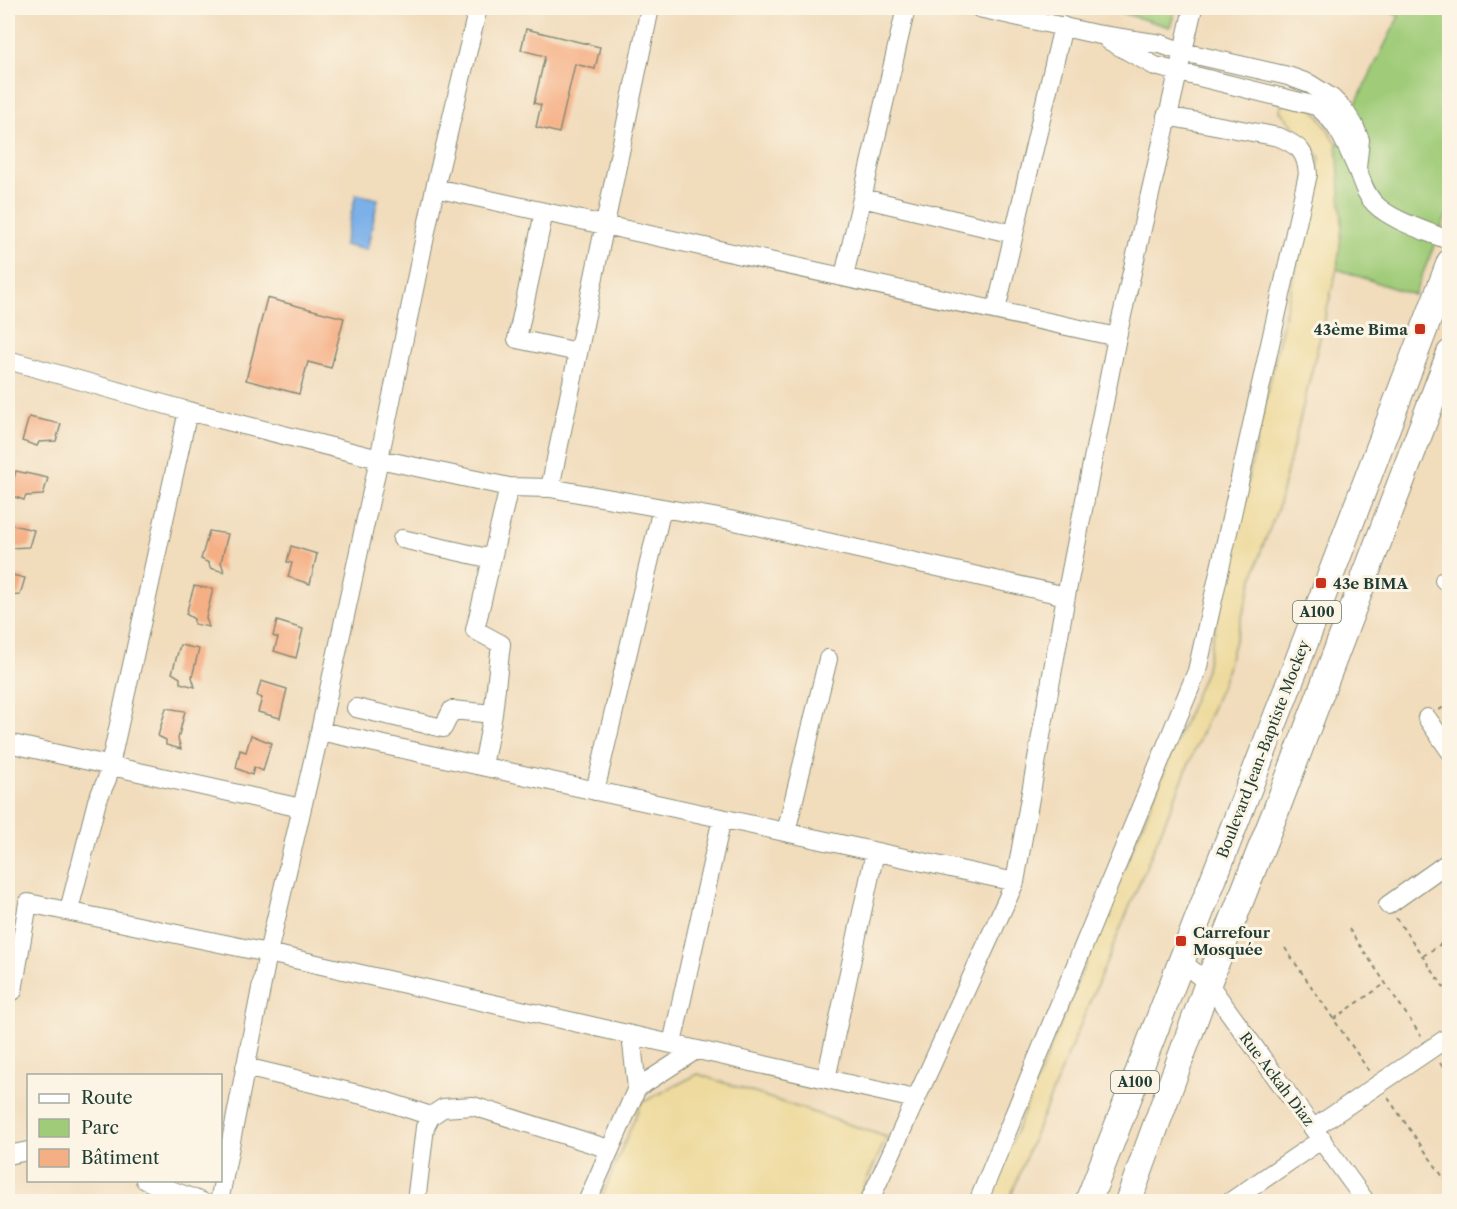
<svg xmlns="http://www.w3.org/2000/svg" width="1457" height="1209" font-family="'Libre Caslon Text',serif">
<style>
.green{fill:#a0cc79;stroke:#608456;stroke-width:1.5}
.sand{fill:#eeda9e;stroke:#868c69;stroke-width:1.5}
.water{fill:#7cb0e9;stroke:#4e768e;stroke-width:1.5}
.building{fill:#f5af84}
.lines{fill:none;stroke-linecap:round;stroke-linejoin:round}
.minor-casing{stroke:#888c78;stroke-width:20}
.highway-casing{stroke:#888c78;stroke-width:28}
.path{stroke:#888c78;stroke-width:2;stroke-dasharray:4.5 4.5;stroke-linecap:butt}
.minor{stroke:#fff;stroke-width:18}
.highway{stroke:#fff;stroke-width:26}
.poi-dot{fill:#c8321e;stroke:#fcf5e5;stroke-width:2}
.labels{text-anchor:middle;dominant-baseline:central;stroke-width:6;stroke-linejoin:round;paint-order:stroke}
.shield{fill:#fcf5e5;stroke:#617469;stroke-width:1.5}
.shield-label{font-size:14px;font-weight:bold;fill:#1f3d34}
.poi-label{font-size:15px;font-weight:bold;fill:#1f3d34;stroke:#fcf5e5;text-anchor:start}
.street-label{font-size:15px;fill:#1f3d34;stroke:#fcf5e5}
</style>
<rect width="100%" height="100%" fill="#fcf5e5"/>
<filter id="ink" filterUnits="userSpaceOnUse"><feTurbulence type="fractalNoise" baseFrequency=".0167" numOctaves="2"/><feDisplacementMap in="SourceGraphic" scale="12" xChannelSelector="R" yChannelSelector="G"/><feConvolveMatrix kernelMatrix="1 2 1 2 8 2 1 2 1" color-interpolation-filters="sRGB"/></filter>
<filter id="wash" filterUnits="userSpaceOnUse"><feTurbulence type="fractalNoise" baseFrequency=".008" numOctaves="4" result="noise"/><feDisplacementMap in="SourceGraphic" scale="24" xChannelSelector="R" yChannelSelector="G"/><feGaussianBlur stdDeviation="1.35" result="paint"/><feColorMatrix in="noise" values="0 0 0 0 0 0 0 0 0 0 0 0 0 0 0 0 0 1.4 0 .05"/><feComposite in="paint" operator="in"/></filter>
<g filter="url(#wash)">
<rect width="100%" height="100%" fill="#f1dcbc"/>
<path class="green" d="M1105,8H1176L1170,27Z
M1382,8H1449V209L1414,295L1337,269L1342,226L1337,143L1367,136L1354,107L1399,16Z"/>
<path class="sand" d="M1282,100L1314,109L1337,143L1342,226L1337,269L1278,508L1261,551L1223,682L1033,1139L1009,1201L987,1202L1205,672L1320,157L1280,111Z
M698,1074L887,1137L857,1201H600L641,1103Z"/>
<path class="water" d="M356,194L378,199L367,250L344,245Z"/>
<g id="blocks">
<path class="building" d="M526,29L600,47L595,69L575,64L559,133L536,127L541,105L534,103L545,56L521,50Z
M267,298L344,318L331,368L308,362L299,394L246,380Z
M29,417L61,424L56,441L39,442L37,446L22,441Z
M16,471L48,478L43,495L26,496L24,500L9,495Z
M8,524L34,530L29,547L8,548Z
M209,531L228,534L221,562L224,572L210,568L209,563L201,559Z
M291,546L317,554L310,584L288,577L292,563L287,562Z
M8,574L25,578L20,595L8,596Z
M194,586L213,589L206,618L209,627L194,624V619L186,614Z
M277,621L303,629L296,658L274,651L278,638L273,636Z
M180,645L199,649L192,677L195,687L180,683V678L172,673Z
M261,681L287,689L280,718L258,712L262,698L257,696Z
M166,708L185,711L178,739L181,749L166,745V740L158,736Z
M251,735L271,743L263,771L254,767L252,775L236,768L240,750L246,752Z"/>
</g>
</g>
<g filter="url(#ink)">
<use href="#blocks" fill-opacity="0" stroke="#888c78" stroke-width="1.5"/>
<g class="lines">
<g class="minor-casing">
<path id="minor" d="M979,8L1095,34L1161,44L1183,52L1288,76L1310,84L1332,98L1344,110L1354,125L1360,140L1357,168
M1108,40L1155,66L1316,106C1337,121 1346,144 1356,167C1362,180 1364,193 1375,204C1392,221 1427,231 1450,241
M435,188L1117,337
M862,198L1014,234
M544,212L517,339L578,352
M844,276L906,8
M996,310L1063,26
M8,360L188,411L379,459L509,487L550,488L730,520L1066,596
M550,488L650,8
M402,539L492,559
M1444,580L1450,576
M356,708L443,728L452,710L493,714
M1427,718L1450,751
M320,731L1015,882
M8,743L301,808
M483,766L493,714L501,644L475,630L509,487
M595,791L662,508
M786,832L828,659
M1388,905L1450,861
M69,910L97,801L107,779L188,411
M1182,962L1208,983L1366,1202
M13,991L28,903L268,953L915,1099
M672,1044L722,818
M245,1067L379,1099L431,1116
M826,1079L875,852
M637,1088L696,1050
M1314,1128L1450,1036
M8,1155L28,1151
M145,1180L202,1202
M219,1202L268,953L320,731L379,459L435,188L478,8
M416,1202L425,1127L431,1116L443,1108L473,1106L609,1149
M587,1202L637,1088L631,1035
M869,1202L1015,882L1066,596L1117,337L1193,8
M978,1202L1197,671L1308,174C1306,151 1299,146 1279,137L1166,116
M1230,1202L1322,1139"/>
</g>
<g class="highway-casing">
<path id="highway" d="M1088,1202L1288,687L1450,262
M1128,1202L1208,983L1277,808L1450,353"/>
</g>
<path class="path" d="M1439,710L1450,703
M1396,918L1450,996
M1349,929L1421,1036
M1285,948L1369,1071
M1423,956L1450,938
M1334,1019L1386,983
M1440,1063L1450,1077
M1388,1098L1450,1187"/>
<use href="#minor" class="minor"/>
<use href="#highway" class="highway"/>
</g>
</g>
<g class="poi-dot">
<rect x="1414" y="323" width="12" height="12" rx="3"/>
<rect x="1315" y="577" width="12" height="12" rx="3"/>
<rect x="1175" y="935" width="12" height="12" rx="3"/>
</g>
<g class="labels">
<g class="shield">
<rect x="1293" y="601" width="48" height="22" rx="4.5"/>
<rect x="1111" y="1071" width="48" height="22" rx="4.5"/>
</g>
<g class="shield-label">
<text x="1317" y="612">A100</text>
<text x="1135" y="1082">A100</text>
</g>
<g class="poi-label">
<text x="1408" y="329" text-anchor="end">43ème Bima</text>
<text x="1333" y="583">43e BIMA</text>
<text x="1193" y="932">Carrefour<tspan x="1193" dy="17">Mosquée</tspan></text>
</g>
<g class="street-label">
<text transform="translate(1263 749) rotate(-69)">Boulevard Jean-Baptiste Mockey</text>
<text transform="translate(1277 1079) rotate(53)">Rue Ackah Diaz</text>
</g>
</g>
<rect width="1457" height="1209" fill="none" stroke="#fcf5e5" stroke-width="30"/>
<rect x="27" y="1074" width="195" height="108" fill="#fcf5e5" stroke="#a4ab9e" stroke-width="1.5"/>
<rect x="39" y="1094" width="30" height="9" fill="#ffffff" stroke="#a4ab9e" stroke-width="1.5"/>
<text x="81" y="1104" font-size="18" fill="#1f3d34">Route</text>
<rect x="39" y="1119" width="30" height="18" fill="#a0cc79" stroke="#a4ab9e" stroke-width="1.5"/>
<text x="81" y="1134" font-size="18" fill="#1f3d34">Parc</text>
<rect x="39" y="1149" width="30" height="18" fill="#f5af84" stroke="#a4ab9e" stroke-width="1.5"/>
<text x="81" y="1164" font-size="18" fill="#1f3d34">Bâtiment</text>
</svg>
